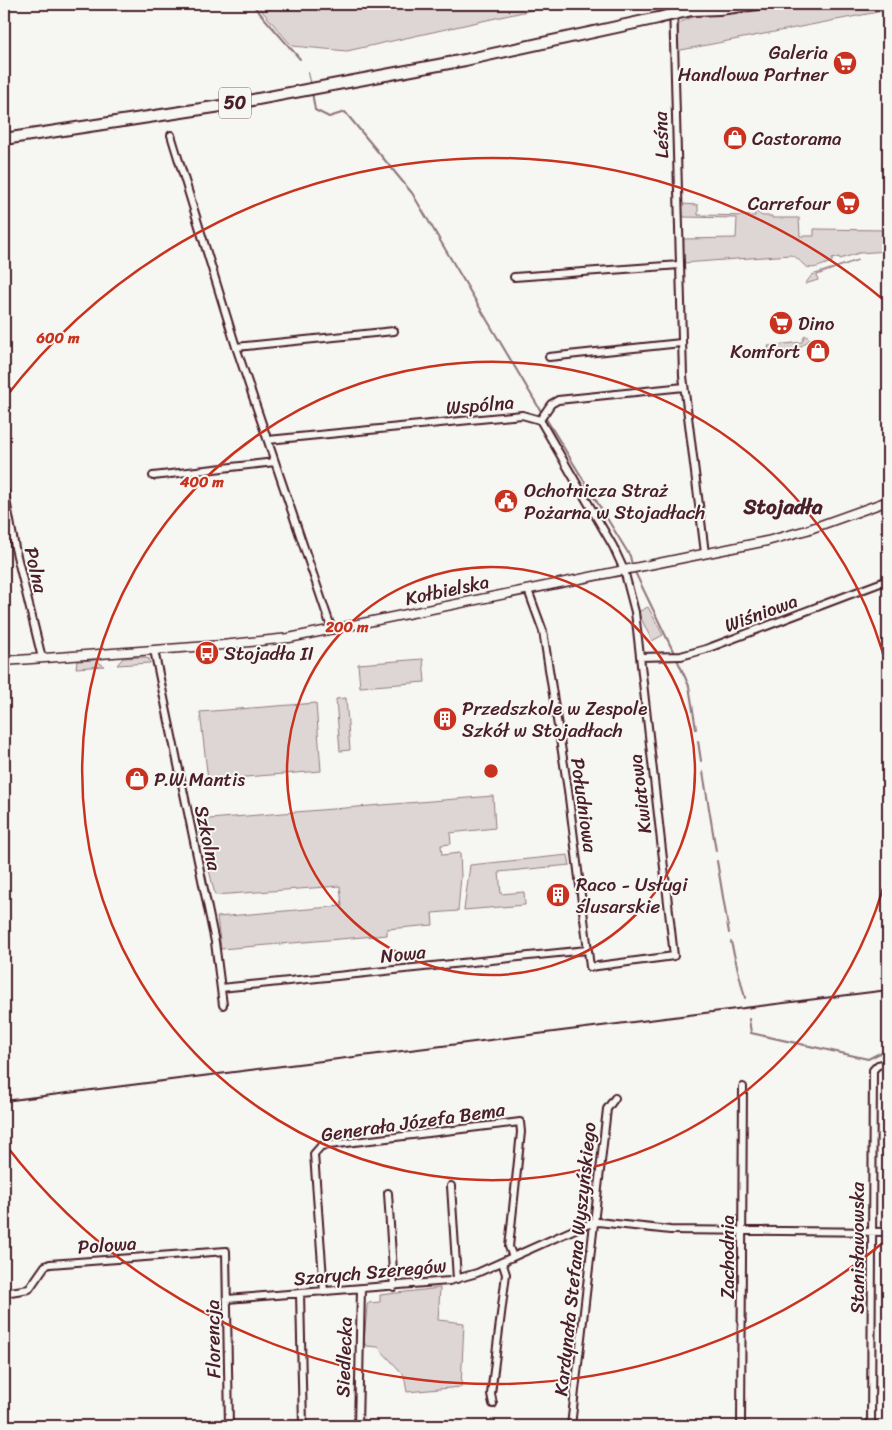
<svg xmlns="http://www.w3.org/2000/svg" width="892" height="1430" font-family="Sriracha,sans-serif">
<style>
.green{fill:#ddd6d5;stroke:#947a80}
.lines{fill:none;stroke-linecap:round;stroke-linejoin:round}
.stream{stroke:#8e747a;stroke-width:2}
.minor-casing{stroke:#4a1f2b;stroke-width:10}
.tertiary-casing{stroke:#4a1f2b;stroke-width:11}
.primary-casing{stroke:#4a1f2b;stroke-width:14}
.minor{stroke:#f6f6f2;stroke-width:6}
.tertiary{stroke:#f6f6f2;stroke-width:8}
.primary{stroke:#f6f6f2;stroke-width:10}
.rail{stroke:#4a1f2b;stroke-width:2}
.primary-bridge-casing{stroke:#4a1f2b;stroke-width:14;stroke-linecap:butt}
.primary-bridge{stroke:#f6f6f2;stroke-width:10}
.ring{fill:none;stroke:#c8321e;stroke-width:2.5}
.labels{text-anchor:middle;dominant-baseline:central;stroke-width:4;stroke-linejoin:round;paint-order:stroke}
.shield{fill:#f6f6f2;stroke:#7e6067;stroke-width:1}
.shield-label{font-size:18px;font-weight:bold;fill:#4a1f2b}
.poi-label{font-size:19px;fill:#4a1f2b;stroke:#f6f6f2;text-anchor:start}
.street-label{font-size:19px;fill:#4a1f2b;stroke:#f6f6f2}
.quarter-label{font-size:21px;font-weight:bold;fill:#4a1f2b;stroke:#f6f6f2}
.centre{fill:#c8321e;stroke:#f6f6f2;stroke-width:2.5}
.ring-label{font-size:15px;text-anchor:middle;font-weight:bold;fill:#c8321e;stroke:#f6f6f2;stroke-width:4;stroke-linejoin:round;paint-order:stroke}
</style>
<rect width="100%" height="100%" fill="#f6f6f2"/>
<filter id="ink" filterUnits="userSpaceOnUse"><feTurbulence type="fractalNoise" baseFrequency=".02" numOctaves="2"/><feDisplacementMap in="SourceGraphic" scale="10" xChannelSelector="R" yChannelSelector="G"/><feConvolveMatrix kernelMatrix="1 2 1 2 8 2 1 2 1" color-interpolation-filters="sRGB"/></filter>
<g filter="url(#ink)">
<path class="green" d="M256,4H532V10L347,51L292,46Z
M778,4H888V10L676,51L679,23L692,17Z
M682,204L698,205V215L755,216V206H757V212L762,216H772V218H799L800,236H814V229L888,230V251L859,253L840,259L839,257L832,259V262C824,264 811,272 804,265C798,260 798,257 790,255L684,263L683,239L736,238L737,218L683,217Z
M858,260L817,275L818,280L805,284L812,275Z
M805,335L810,339C802,347 783,359 771,356L768,346L802,342Z
M648,607L663,635L652,641L638,612Z
M143,657L149,659L150,663L117,665L123,658Z
M423,659L425,682L360,687L358,664Z
M96,660L104,666L76,668L77,661Z
M346,698L350,750L340,751L336,699Z
M316,703L321,771L208,780L200,712Z
M493,796L495,828L450,833L451,844L441,845L442,855L460,853L461,876L458,911L432,913L433,925L387,929V935L221,949L217,917L342,906L340,886L215,895L197,820Z
M568,855L570,865L499,872L501,894L524,892L525,905L464,910L470,865Z
M440,1288L438,1320L464,1323L461,1387L407,1392L404,1375L378,1347L366,1346L364,1342L367,1306L368,1303L380,1302V1295Z"/>
<g class="lines">
<path class="stream" d="M252,4L300,59
M308,73L311,85
M312,92L315,110L329,117L345,112L412,193L542,413
M545,417L630,556L632,565
M634,570L674,653
M676,657L689,686L696,729
M698,741L701,761
M703,772L716,851
M717,861L729,933
M731,942L745,998
M749,1019L751,1033L868,1059L888,1049"/>
<g class="minor-casing">
<path id="minor" d="M673,4L683,376L705,553
M171,135L236,347L332,630
M514,277L680,265
M236,347L394,331
M549,357L681,343
M540,420L551,404L558,400L684,387
M268,440L522,415L540,420
M153,476L275,462
M4,489L15,548L42,658
M528,590L543,631L568,790L590,967L674,956L635,612L624,570L613,546L540,420
M154,650L215,942L223,1005
M640,657L681,656L706,649L888,580
M221,988L587,950
M451,1186L457,1279
M388,1193L394,1287
M324,1292L314,1154L321,1146L520,1122L521,1132L509,1247L513,1257
M4,1293L29,1289L45,1266L50,1264L226,1251L229,1426
M300,1294L303,1426
M227,1299L449,1281L477,1273L582,1226L598,1222L670,1230L888,1232
M493,1404L491,1394L506,1274L502,1262
M358,1426L361,1289
M571,1426L607,1109L615,1098
M741,1426L743,1087
M871,1426L873,1070L878,1065L888,1063"/>
</g>
<g class="tertiary-casing">
<path id="tertiary" d="M4,661L222,645L289,638L767,541L807,530L888,501"/>
</g>
<g class="primary-casing">
<path id="primary" d="M692,10L719,9L758,4
M4,139L221,106L465,60L658,18"/>
</g>
<use href="#minor" class="minor"/>
<use href="#tertiary" class="tertiary"/>
<use href="#primary" class="primary"/>
<path class="rail" d="M4,1101L888,990"/>
<g class="primary-bridge-casing">
<path id="primary-bridge" d="M658,18L692,10"/>
</g>
<use href="#primary-bridge" class="primary-bridge"/>
</g>
</g>
<g class="ring">
<circle cx="491" cy="771" r="204"/>
<path d="M888 870A409 409 0 1 1 888 672"/>
<path d="M885 1241A613 613 0 0 1 5 1144M5 398A613 613 0 0 1 885 301"/>
</g>
<defs>
<g id="supermarket-disc" transform="scale(1.25)"><circle r="9.5" fill="#c8321e" stroke="#f6f6f2"/><path d="M-6-5.5h2.5l.6 2H6L4.5 2H-2.5L-4.4-4H-6ZM-1.5 3.2a1.3 1.3 0 1 0 .1 0ZM3 3.2a1.3 1.3 0 1 0 .1 0Z" fill="#fff"/></g>
<g id="shop-disc" transform="scale(1.25)"><circle r="9.5" fill="#c8321e" stroke="#f6f6f2"/><path d="M-5-2.5h2.3a2.7 3.5 0 0 1 5.4 0H5L5.5 6h-11ZM-1.5-2.5h3a1.5 2.3 0 0 0-3 0Z" fill="#fff"/></g>
<g id="civic-disc" transform="scale(1.25)"><circle r="9.5" fill="#c8321e" stroke="#f6f6f2"/><path d="M-.6-6.5H3V-4.5H.6V-3L4-1V1h2V6H-6V1h2V-1L-.6-3ZM-1.2 2.5V6h2.4V2.5Z" fill="#fff"/></g>
<g id="bus-disc" transform="scale(1.25)"><circle r="9.5" fill="#c8321e" stroke="#f6f6f2"/><path d="M-5-6H5V4H4V6H2V4H-2V6H-4V4H-5ZM-3.5-4V0h7V-4ZM-3.5 1.2v1.5H-2V1.2ZM2 1.2v1.5H3.5V1.2Z" fill="#fff"/></g>
<g id="building-disc" transform="scale(1.25)"><circle r="9.5" fill="#c8321e" stroke="#f6f6f2"/><path d="M-4-6H4V6H1V3H-1V6H-4ZM-2.5-4.3h1.7v1.8h-1.7ZM.8-4.3h1.7v1.8H.8ZM-2.5-1h1.7V.8h-1.7ZM.8-1h1.7V.8H.8Z" fill="#fff"/></g>
</defs>
<g fill-rule="evenodd">
<use href="#supermarket-disc" x="845" y="63"/>
<use href="#shop-disc" x="735" y="138"/>
<use href="#supermarket-disc" x="848" y="203"/>
<use href="#supermarket-disc" x="781" y="323"/>
<use href="#shop-disc" x="818" y="351"/>
<use href="#civic-disc" x="506" y="501"/>
<use href="#bus-disc" x="207" y="653"/>
<use href="#building-disc" x="445" y="719"/>
<use href="#shop-disc" x="137" y="779"/>
<use href="#building-disc" x="558" y="895"/>
</g>
<g class="labels">
<rect class="shield" x="219" y="87.5" width="32" height="31" rx="4"/>
<g class="shield-label">
<text x="235" y="103">50</text>
</g>
<g class="poi-label">
<text x="828" y="52" text-anchor="end">Galeria<tspan x="828" dy="22">Handlowa Partner</tspan></text>
<text x="752" y="138">Castorama</text>
<text x="830" y="203" text-anchor="end">Carrefour</text>
<text x="798" y="323">Dino</text>
<text x="800" y="351" text-anchor="end">Komfort</text>
<text x="524" y="490">Ochotnicza Straż<tspan x="524" dy="22">Pożarna w Stojadłach</tspan></text>
<text x="224" y="653">Stojadła II</text>
<text x="462" y="708">Przedszkole w Zespole<tspan x="462" dy="22">Szkół w Stojadłach</tspan></text>
<text x="154" y="779">P.W.Mantis</text>
<text x="576" y="884">Raco - Usługi<tspan x="576" dy="22">ślusarskie</tspan></text>
</g>
<g class="street-label">
<text transform="translate(661 135) rotate(-92)">Leśna</text>
<text transform="translate(480 405) rotate(-5)">Wspólna</text>
<text transform="translate(36 570) rotate(77)">Polna</text>
<text transform="translate(447 590) rotate(-12)">Kołbielska</text>
<text transform="translate(761 613) rotate(-20)">Wiśniowa</text>
<text transform="translate(640 794) rotate(-97)">Kwiatowa</text>
<text transform="translate(584 805) rotate(82)">Południowa</text>
<text transform="translate(208 838) rotate(78)">Szkolna</text>
<text transform="translate(403 954) rotate(-6)">Nowa</text>
<text transform="translate(413 1122) rotate(-8)">Generała Józefa Bema</text>
<text transform="translate(107 1245) rotate(-4)">Polowa</text>
<text transform="translate(857 1248) rotate(-90)">Stanisławowska</text>
<text transform="translate(727 1257) rotate(-90)">Zachodnia</text>
<text transform="translate(575 1259) rotate(-84)">Kardynała Stefana Wyszyńskiego</text>
<text transform="translate(370 1272) rotate(-5)">Szarych Szeregów</text>
<text transform="translate(213 1339) rotate(-91)">Florencja</text>
<text transform="translate(344 1357) rotate(-88)">Siedlecka</text>
</g>
<g class="quarter-label">
<text x="783" y="507">Stojadła</text>
</g>
</g>
<circle cx="491" cy="771" r="8" class="centre"/>
<g class="ring-label">
<text x="58" y="343">600 m</text>
<text x="202" y="487">400 m</text>
<text x="347" y="632">200 m</text>
</g>
<rect width="892" height="1430" fill="none" stroke="#f6f6f2" stroke-width="20"/>
<rect x="10" y="10" width="872" height="1410" fill="none" stroke="#4a1f2b" stroke-width="2" filter="url(#ink)"/>
</svg>
